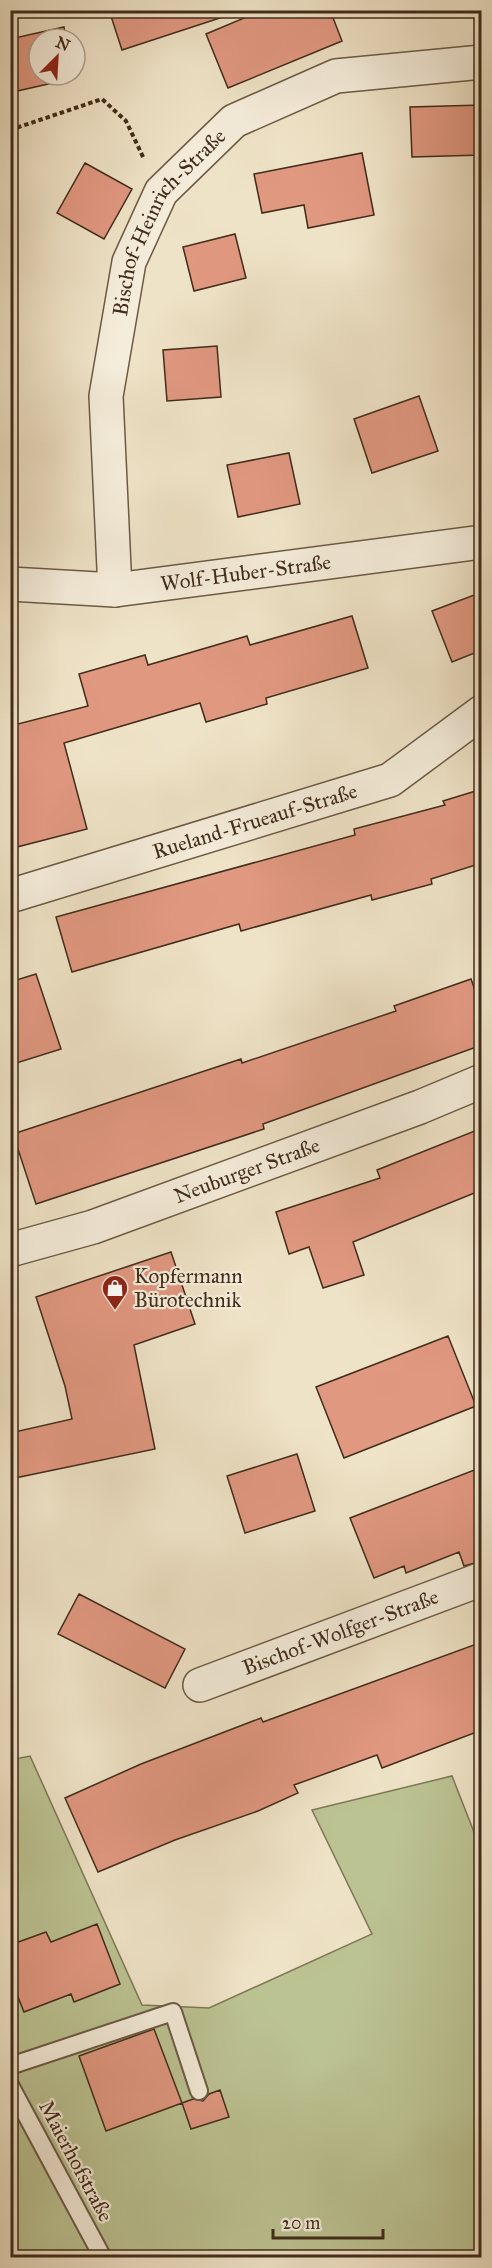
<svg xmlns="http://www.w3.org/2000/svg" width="492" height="2268" font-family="'IM FELL Great Primer',serif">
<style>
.green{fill:#bcc393;stroke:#7e7856;stroke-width:1.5}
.building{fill:#e19881;stroke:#402c1a;stroke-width:1.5}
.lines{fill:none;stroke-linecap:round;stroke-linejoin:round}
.service-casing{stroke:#6c5a45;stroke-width:20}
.minor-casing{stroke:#6c5a45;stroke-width:36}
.tertiary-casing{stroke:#6c5a45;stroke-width:36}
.path{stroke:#402c1a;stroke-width:4;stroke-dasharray:4.5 3;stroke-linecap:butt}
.service{stroke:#f5eddb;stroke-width:16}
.minor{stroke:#f5eddb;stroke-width:33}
.tertiary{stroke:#f5eddb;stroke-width:33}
.labels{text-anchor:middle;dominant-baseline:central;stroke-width:4.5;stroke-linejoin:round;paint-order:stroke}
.street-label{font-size:21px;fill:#402c1a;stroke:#f5eddb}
.poi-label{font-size:21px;fill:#402c1a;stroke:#f5eddb;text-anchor:start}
</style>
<rect width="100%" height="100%" fill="#efe3c7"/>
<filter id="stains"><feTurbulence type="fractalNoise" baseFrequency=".00333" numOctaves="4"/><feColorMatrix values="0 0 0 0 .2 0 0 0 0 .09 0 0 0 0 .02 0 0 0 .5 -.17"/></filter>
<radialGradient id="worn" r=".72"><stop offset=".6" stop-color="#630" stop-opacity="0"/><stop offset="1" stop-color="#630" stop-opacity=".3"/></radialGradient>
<path class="green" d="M30,1756L142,2005L209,2008L372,1934L312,1810L452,1776L481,1850V2257H13L10,2253V1760Z"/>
<path class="building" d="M109,10H225L226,16L122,50Z
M263,10H330L342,41L228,88L206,34Z
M64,27L66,39H39V75H74L75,78L17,91L10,62V39Z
M482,105V155L412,157L410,107Z
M362,153L374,215L308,228L304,205L262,213L254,174Z
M85,163L132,189L104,239L57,213Z
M235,234L246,278L194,291L183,247Z
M217,346L221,397L167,401L163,350Z
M419,396L438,451L372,473L354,419Z
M289,453L300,504L238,517L227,465Z
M482,592V650L452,662L432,611Z
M352,616L368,668L266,698L267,704L206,722L200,703L64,743L87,829L17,847L10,822V726L88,706L79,674L145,655L148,665L247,636L250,645Z
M482,789V863L431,879L432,884L372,900L371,895L241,931L239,924L72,972L56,917L355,835L354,829L445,805L443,801Z
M36,974L61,1049L10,1065V982Z
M471,979L482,1010V1045L263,1124L264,1129L36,1204L13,1134L241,1059L242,1063L396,1011L394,1006Z
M482,1128V1190L353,1242L364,1275L323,1288L309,1247L289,1254L276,1212L380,1178L377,1170Z
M171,1252L195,1324L134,1345L155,1449L10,1479V1433L72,1419L65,1386L36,1297Z
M448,1336L476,1406L344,1458L316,1387Z
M297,1454L315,1511L245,1533L227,1476Z
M482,1467V1561L464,1566L459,1552L406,1573L404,1566L374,1578L350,1518Z
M79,1594L185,1649L165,1688L58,1634Z
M482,1642V1730L382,1768L377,1755L294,1785L298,1793L258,1811L175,1840L98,1872L65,1798L141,1764L261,1718L263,1722Z
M97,1924L120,1984L74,2002L71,1994L24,2012L10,1977V1945L46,1932L51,1942Z
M154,2029L182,2103L106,2131L79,2056Z
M220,2090L229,2117L191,2129L182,2103L193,2099L203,2101L209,2094Z"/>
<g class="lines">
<g class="service-casing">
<path id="service" d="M10,2066L173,2012L199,2091
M10,2085L103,2258"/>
</g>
<g class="minor-casing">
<g id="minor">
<path id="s1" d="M10,584L115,590L482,542"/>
<path id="s2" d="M115,590L106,396L129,262L161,192L234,121L336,76L482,62"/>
<path id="s3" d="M10,896L390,780L482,712"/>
<path id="s4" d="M200,1685L482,1579"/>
</g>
</g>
<g class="tertiary-casing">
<g id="tertiary">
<path id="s5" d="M10,1250L93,1227L420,1107L482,1081"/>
</g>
</g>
<path class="path" d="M10,130L102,99L126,121L144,159"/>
<use href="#service" class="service"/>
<use href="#minor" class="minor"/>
<use href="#tertiary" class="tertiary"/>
</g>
<defs>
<g id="shop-pin" transform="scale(1.35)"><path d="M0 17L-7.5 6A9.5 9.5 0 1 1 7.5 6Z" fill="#8f2418" stroke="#f5eddb"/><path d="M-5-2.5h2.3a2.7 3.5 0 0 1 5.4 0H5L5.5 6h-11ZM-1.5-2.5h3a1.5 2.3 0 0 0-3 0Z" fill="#fff"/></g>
</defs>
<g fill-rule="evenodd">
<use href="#shop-pin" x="115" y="1288"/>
</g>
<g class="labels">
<g class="street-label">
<text stroke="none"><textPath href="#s2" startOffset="384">Bischof-Heinrich-Straße</textPath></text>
<text stroke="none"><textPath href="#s1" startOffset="237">Wolf-Huber-Straße</textPath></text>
<text stroke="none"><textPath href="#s3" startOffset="256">Rueland-Frueauf-Straße</textPath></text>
<text stroke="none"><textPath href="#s5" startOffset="250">Neuburger Straße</textPath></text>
<text stroke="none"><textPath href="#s4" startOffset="150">Bischof-Wolfger-Straße</textPath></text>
<text transform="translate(76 2161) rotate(62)">Maierhofstraße</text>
</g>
<g class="poi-label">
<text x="134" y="1276">Kopfermann<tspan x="134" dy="24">Bürotechnik</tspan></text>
</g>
</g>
<rect width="492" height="2268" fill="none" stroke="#efe3c7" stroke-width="36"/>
<rect x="12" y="12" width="468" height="2244" fill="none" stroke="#402c1a" stroke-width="3"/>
<rect x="18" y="18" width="456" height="2232" fill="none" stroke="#402c1a" stroke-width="1.5"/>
<g transform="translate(57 57) rotate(24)"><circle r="28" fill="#f5eddb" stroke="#ada08e" stroke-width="1.5"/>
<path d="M0-4.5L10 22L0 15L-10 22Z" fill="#8f2418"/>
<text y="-9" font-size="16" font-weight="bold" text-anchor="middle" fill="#402c1a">N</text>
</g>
<path d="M273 2229v9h110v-9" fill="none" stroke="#402c1a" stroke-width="3"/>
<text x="282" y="2229" font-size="18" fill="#402c1a" stroke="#f5eddb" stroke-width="4.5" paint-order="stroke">20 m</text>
<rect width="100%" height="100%" filter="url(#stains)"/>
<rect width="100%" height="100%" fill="url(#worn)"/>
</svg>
